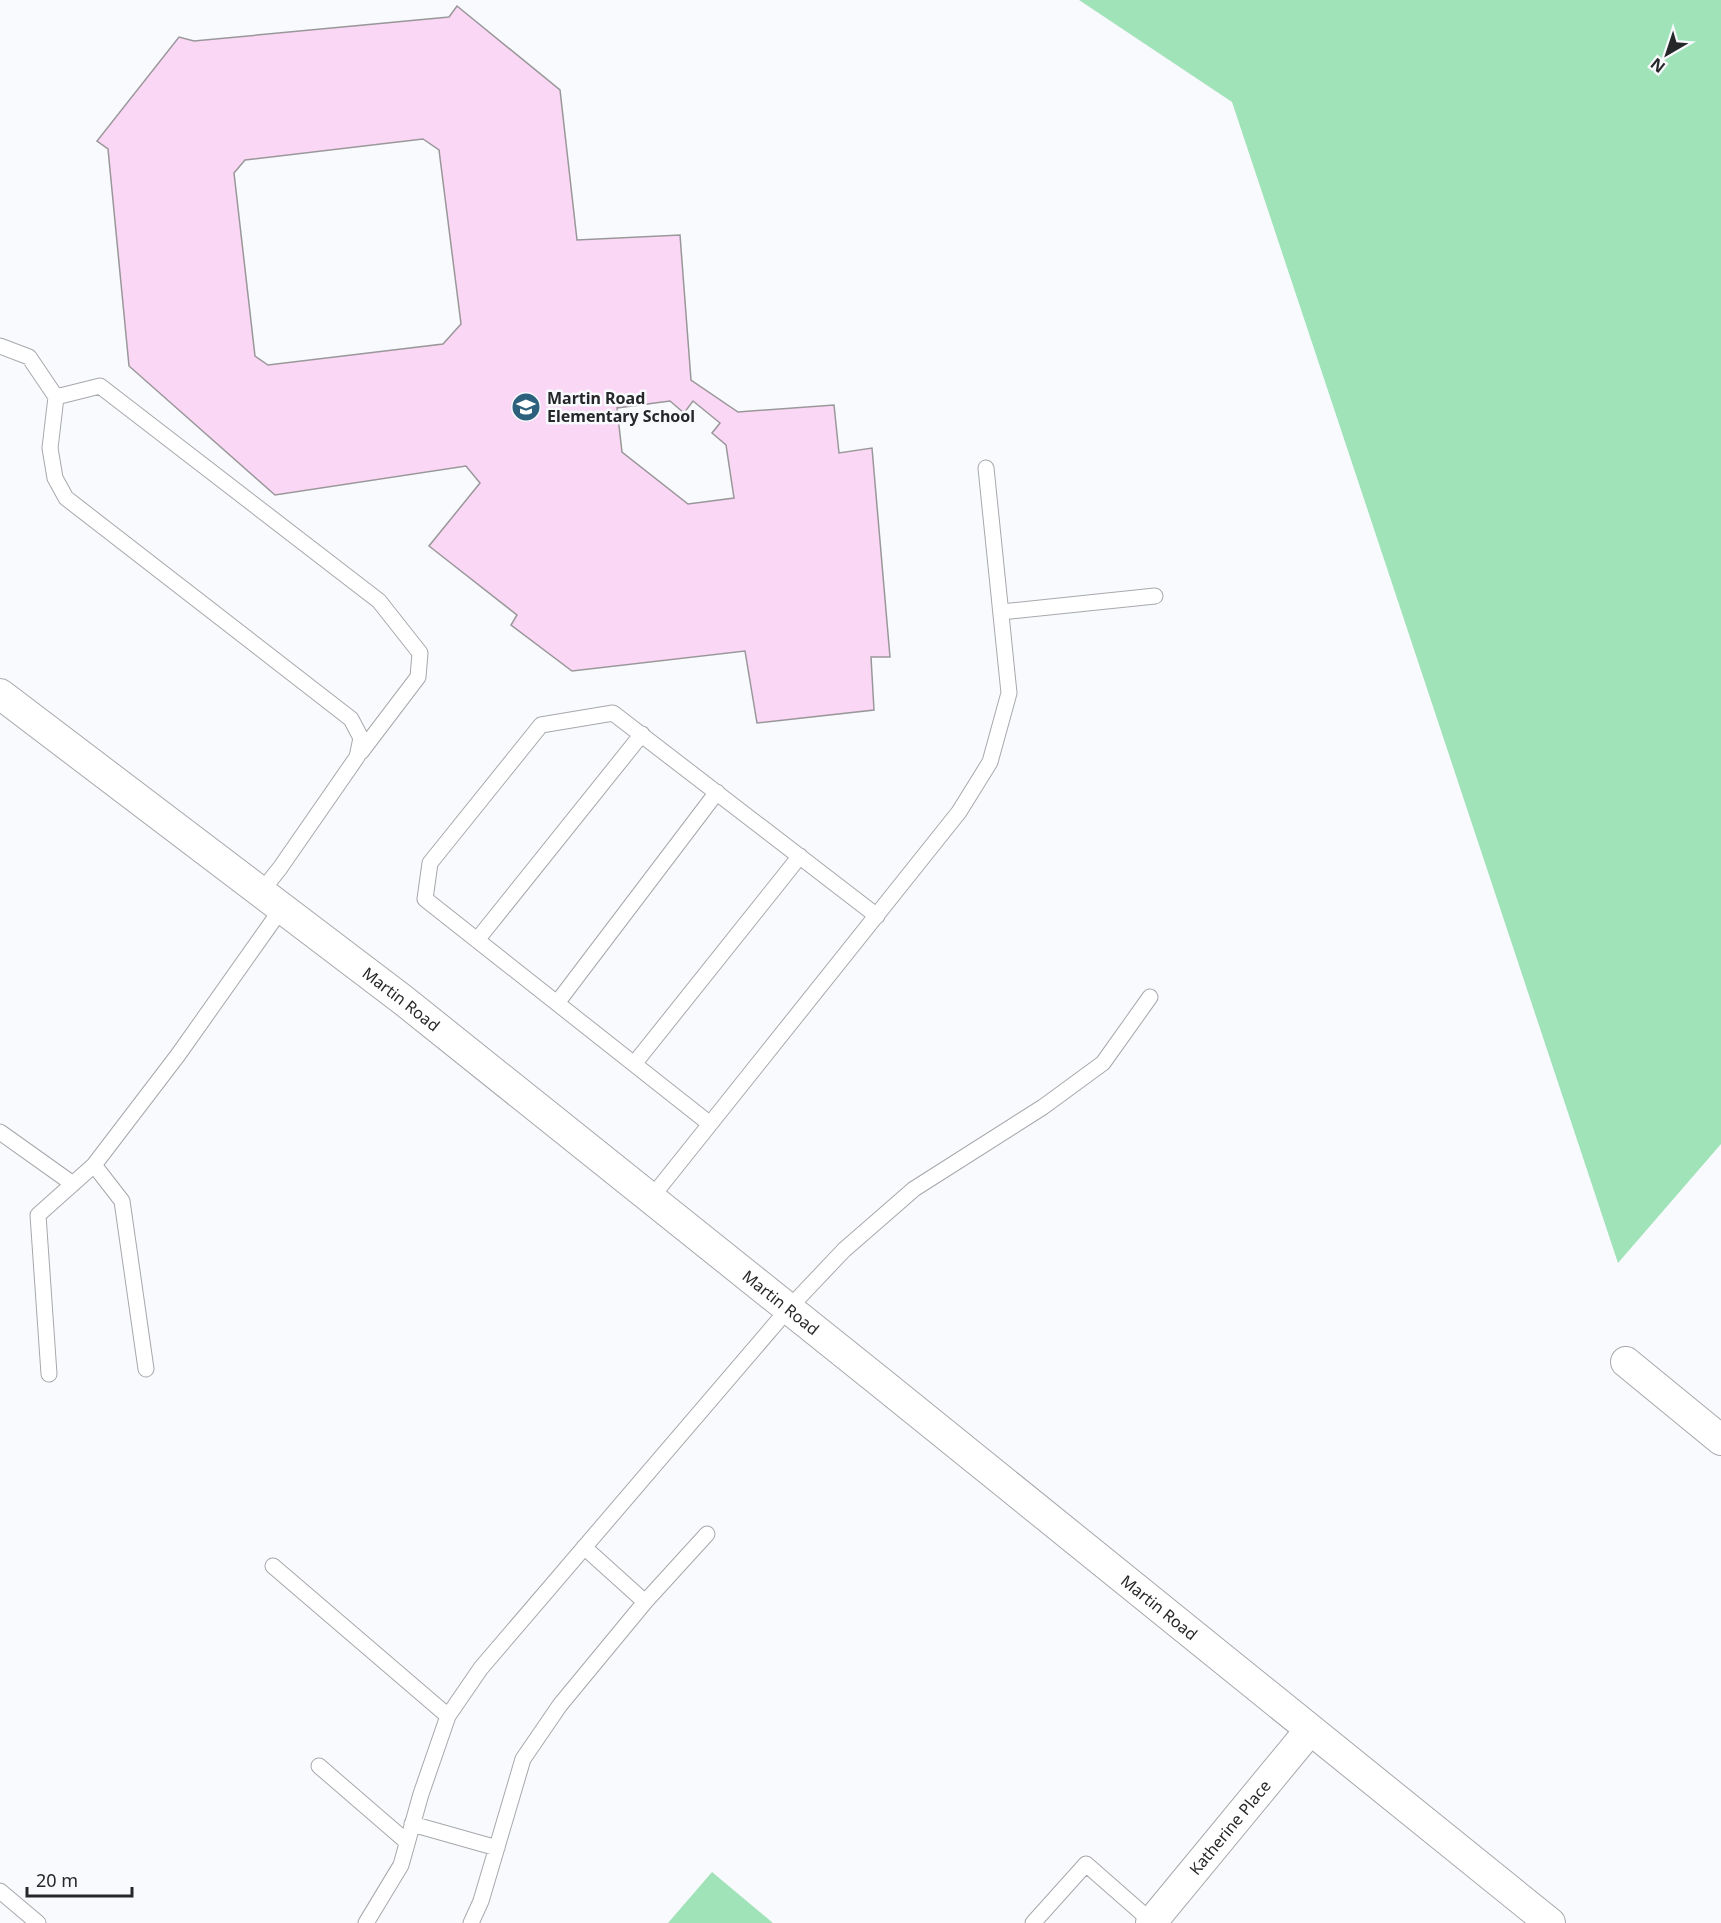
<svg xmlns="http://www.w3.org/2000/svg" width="1721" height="1923" font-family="'Noto Sans',sans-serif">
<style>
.green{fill:#a1e3b9}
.building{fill:#fad7f5;stroke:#9a9799;stroke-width:1.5;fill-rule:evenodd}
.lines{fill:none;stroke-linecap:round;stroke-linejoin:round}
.service-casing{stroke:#a7a8ab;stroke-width:17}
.minor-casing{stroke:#a7a8ab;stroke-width:32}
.service{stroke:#fff;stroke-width:15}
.minor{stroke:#fff;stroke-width:30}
.labels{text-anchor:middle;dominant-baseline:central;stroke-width:5;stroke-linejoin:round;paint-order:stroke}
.poi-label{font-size:16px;font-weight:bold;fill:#262728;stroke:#f8fafd;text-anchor:start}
.street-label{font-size:16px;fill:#262728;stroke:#f8fafd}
</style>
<rect width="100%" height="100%" fill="#f8fafd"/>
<path class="green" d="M1079,0H1721V1144L1618,1263L1232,102Z
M712,1872L773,1923H668Z"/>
<path class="building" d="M457,6L560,90L577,240L680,235L691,380L738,412L834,405L839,453L872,448L890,657H871L874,710L757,723L745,651L572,671L511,625L517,615L429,546L480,483L466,466L275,495L129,366L108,149L97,141L179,37L194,41L449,17ZM423,139L439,150L461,324L443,344L268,365L255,356L234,173L245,160ZM670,401L684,413L693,401L720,423L712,433L726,445L734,498L688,504L622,452L617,408Z"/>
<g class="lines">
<g class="service-casing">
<path id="service" d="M0,346L29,357L56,397L50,448L55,478L66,498L351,719L361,738L357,757L280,868L261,892
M56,397L100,386L379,601L420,653L418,677L361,752
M1001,612L1155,596
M477,940L642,734
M557,1003L717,792
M634,1064L800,856
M710,1124L425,899L430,863L541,725L613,713L877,916
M0,1132L73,1184
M94,1165L122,1201L146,1369
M651,1198L959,812L990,762L1009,693L986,468
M49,1374L38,1215L94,1165L178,1055L282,908
M584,1547L645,1602
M273,1566L448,1716
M319,1766L407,1842
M412,1824L497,1848
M0,1891L38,1923
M366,1923L401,1865L421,1794L448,1716L481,1668L789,1308L844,1250L914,1189L1043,1107L1103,1063L1150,997
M471,1923L481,1901L523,1759L560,1705L645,1602L707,1534
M1033,1923L1086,1864L1152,1922"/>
</g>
<g class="minor-casing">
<g id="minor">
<path id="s1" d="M0,694L403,1000L879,1381L1550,1923"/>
<path d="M1626,1362L1721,1440"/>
<path id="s2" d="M1151,1923L1310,1730"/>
</g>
</g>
<use href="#service" class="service"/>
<use href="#minor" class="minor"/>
</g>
<defs>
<g id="school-disc" transform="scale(1.5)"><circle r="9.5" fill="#2c607c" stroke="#f8fafd"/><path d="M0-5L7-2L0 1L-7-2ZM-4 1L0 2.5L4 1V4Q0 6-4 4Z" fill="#fff"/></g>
</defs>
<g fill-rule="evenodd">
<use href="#school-disc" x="526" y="407"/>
</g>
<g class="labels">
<g class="poi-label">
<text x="547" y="398">Martin Road<tspan x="547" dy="18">Elementary School</tspan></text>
</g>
<g class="street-label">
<text stroke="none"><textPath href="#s1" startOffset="504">Martin Road</textPath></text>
<text stroke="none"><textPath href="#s1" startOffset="990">Martin Road</textPath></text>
<text stroke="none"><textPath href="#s1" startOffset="1476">Martin Road</textPath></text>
<text stroke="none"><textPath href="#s2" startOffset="124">Katherine Place</textPath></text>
</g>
</g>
<g transform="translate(1667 54) rotate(219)" stroke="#f8fafd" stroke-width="4.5" paint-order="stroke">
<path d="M0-4.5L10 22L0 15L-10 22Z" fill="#262728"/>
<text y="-9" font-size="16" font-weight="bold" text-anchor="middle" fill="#262728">N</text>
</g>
<path d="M27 1887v9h105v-9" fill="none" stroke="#262728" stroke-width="3"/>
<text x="36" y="1887" font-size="18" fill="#262728" stroke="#f8fafd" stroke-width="4.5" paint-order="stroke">20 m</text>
</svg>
